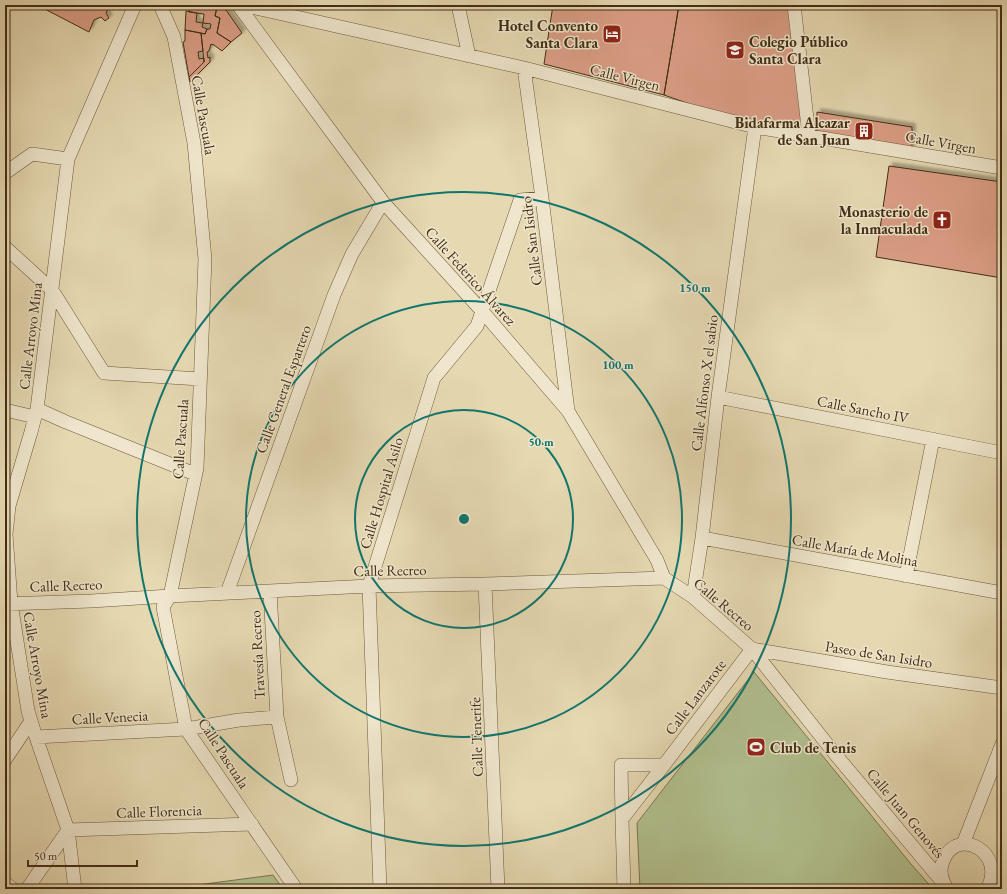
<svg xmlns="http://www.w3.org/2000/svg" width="1007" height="894" font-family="'EB Garamond',serif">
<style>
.green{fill:#b2c08f;stroke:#7a7752}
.building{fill:#db9e86;stroke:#432e15;filter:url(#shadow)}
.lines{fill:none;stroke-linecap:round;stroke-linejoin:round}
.street-casing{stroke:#6c593c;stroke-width:14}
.street{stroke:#efe6cd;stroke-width:13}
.ring{fill:none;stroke:#0f766e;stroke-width:2}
.labels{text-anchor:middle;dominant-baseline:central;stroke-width:3;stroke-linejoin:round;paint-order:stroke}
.poi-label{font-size:15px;font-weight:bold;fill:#432e15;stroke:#efe6cd;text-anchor:end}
.street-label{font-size:15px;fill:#432e15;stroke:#efe6cd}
.centre{fill:#0f766e;stroke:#efe6cd;stroke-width:2}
.ring-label{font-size:12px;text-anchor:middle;font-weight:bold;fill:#0f766e;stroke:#efe6cd;stroke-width:3;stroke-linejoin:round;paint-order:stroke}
</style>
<defs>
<filter id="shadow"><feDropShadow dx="3.5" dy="-3.5" stdDeviation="1" flood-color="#0004"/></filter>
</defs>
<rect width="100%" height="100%" fill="#e6d9b2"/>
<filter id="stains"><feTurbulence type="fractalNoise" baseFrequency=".005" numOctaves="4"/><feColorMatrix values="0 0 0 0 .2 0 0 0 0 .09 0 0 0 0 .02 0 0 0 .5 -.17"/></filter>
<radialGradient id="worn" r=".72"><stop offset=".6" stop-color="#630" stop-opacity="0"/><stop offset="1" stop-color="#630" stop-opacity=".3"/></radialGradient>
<path class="green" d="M754,672L911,864L933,889H640L637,823Z
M273,875L283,889H167Z"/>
<path class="building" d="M5,5H9L5,13Z
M37,5H110L106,13L109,18L105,21L101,17L94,20L89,32Z
M190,5H208L217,7L215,16L220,18L217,33L231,42L222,51L214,45L211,44L209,51L207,52L208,58L210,57V62L190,82L189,77L204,62L201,33L205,34L207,29H210L211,24L203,23L204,14L189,12Z
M553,5H679L664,95L544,64Z
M679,5H794L809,136L755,127L664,95Z
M217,7L226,10L242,33L231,42L217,33L220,18L215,16Z
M186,11L197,13L196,22L203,23L202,27L207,29L205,34L185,30Z
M185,30L201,33L203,51L198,52L199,59L204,58V62L189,77L183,42L185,41Z
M817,112L912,127V149L817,135Z
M889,166L1002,182V278L876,257Z"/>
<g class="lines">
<g class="street-casing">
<path id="street" d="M160,5L174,37L194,143L205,259L197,468L170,596L163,607L186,729L296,889
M238,5L383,202L482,311L568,411L657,560L664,578
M242,5L524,68L755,127L1002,168
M458,5L469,56
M794,5L809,136
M524,68L542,198L568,411
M5,173L32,154L68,159
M5,247L52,290L104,373L200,379
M718,397L1002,453
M37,409L66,422L195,474
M5,410L35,417
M702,538L1002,593
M906,576L933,439
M485,584L498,889
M227,593L334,295L352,254L383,202
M693,597L702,538L718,397L755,127
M5,604L91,601L170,596L369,586L485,584L664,578L693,597L752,649L835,754L945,885
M752,649L887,672L1002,688
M277,717L291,780
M36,737L186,729L239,720L277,717L270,591
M5,760L31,721
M622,819L621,765H664
M963,844L1002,744
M5,883L13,889
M944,883C940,875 940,867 944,859C958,826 1007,853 987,889
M27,889L68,830L252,824
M75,889L68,830L36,737L28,711L11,603L6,534L9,506L31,432L37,409L68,159L135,5
M380,889L369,586L434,378L477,326L520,200L542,198
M624,889L622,819L664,765L752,649"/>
</g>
<use href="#street" class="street"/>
</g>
<g class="ring">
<circle cx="464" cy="519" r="109"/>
<circle cx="464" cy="519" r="218"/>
<circle cx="464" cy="519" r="327"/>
</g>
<defs>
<g id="hotel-square" transform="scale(1)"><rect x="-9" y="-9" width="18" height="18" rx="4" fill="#8f2418" stroke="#efe6cd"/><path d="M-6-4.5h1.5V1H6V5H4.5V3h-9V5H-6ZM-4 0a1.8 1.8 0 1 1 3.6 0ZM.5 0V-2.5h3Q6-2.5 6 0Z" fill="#fff"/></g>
<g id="school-square" transform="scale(1)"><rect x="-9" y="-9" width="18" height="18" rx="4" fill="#8f2418" stroke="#efe6cd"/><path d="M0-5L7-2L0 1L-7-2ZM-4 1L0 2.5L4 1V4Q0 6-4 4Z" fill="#fff"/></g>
<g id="building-square" transform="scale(1)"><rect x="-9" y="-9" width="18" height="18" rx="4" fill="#8f2418" stroke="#efe6cd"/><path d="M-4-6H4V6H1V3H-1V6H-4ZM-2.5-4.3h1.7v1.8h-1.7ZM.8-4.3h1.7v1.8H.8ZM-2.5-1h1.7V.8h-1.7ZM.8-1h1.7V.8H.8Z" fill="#fff"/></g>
<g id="church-square" transform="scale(1)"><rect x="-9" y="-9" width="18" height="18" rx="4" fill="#8f2418" stroke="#efe6cd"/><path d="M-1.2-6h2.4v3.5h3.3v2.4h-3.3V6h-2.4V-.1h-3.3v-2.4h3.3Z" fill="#fff"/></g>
<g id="stadium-square" transform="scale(1)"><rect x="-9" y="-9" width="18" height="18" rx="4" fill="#8f2418" stroke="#efe6cd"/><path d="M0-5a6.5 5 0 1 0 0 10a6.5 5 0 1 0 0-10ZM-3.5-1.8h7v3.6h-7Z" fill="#fff"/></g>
</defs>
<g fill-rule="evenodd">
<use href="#hotel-square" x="612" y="34"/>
<use href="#school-square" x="735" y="50"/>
<use href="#building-square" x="864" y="131"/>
<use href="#church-square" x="942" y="220"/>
<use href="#stadium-square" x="756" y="747"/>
</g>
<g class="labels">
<g class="poi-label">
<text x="598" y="25">Hotel Convento<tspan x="598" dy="17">Santa Clara</tspan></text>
<text x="749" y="41" text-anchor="start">Colegio Público<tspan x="749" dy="17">Santa Clara</tspan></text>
<text x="850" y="122">Bidafarma Alcazar<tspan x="850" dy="17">de San Juan</tspan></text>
<text x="928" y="211">Monasterio de<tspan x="928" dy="17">la Inmaculada</tspan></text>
<text x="770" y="747" text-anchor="start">Club de Tenis</text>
</g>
<g class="street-label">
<text transform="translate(625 77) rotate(14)">Calle Virgen</text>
<text transform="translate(204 115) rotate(80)">Calle Pascuala</text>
<text transform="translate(941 142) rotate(10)">Calle Virgen</text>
<text transform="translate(531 241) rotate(-97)">Calle San Isidro</text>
<text transform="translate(471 276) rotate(48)">Calle Federico Álvarez</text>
<text transform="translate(30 336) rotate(-83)">Calle Arroyo Mina</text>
<text transform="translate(704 383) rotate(-83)">Calle Alfonso X el sabio</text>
<text transform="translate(283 389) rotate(-70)">Calle General Espartero</text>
<text transform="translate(863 409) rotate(11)">Calle Sancho IV</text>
<text transform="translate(180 439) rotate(-86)">Calle Pascuala</text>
<text transform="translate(381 493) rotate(-73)">Calle Hospital Asilo</text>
<text transform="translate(855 550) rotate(10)">Calle María de Molina</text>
<text transform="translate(390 570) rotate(-1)">Calle Recreo</text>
<text transform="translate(66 585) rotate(-2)">Calle Recreo</text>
<text transform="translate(724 604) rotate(40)">Calle Recreo</text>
<text transform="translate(879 654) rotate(9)">Paseo de San Isidro</text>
<text transform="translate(257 655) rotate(-93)">Travesía Recreo</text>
<text transform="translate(38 665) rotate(80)">Calle Arroyo Mina</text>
<text transform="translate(695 697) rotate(-53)">Calle Lanzarote</text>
<text transform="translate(110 717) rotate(-3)">Calle Venecia</text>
<text transform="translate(476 737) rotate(-92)">Calle Tenerife</text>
<text transform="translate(224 753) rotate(57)">Calle Pascuala</text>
<text transform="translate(159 811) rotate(-2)">Calle Florencia</text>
<text transform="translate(906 813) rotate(50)">Calle Juan Genovés</text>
</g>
</g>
<circle cx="464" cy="519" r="6" class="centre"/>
<g class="ring-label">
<text x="695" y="292">150 m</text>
<text x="618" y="369">100 m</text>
<text x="541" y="446">50 m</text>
</g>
<rect width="1007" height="894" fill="none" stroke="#e6d9b2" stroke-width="20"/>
<rect x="6" y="6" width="995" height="882" fill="none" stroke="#432e15" stroke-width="2"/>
<rect x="10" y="10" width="987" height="874" fill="none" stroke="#432e15"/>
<path d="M28 860v6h109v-6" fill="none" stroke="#432e15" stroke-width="2"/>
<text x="34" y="860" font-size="12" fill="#432e15" stroke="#efe6cd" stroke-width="3" paint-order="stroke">50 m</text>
<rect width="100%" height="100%" filter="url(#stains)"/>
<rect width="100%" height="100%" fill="url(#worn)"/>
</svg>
